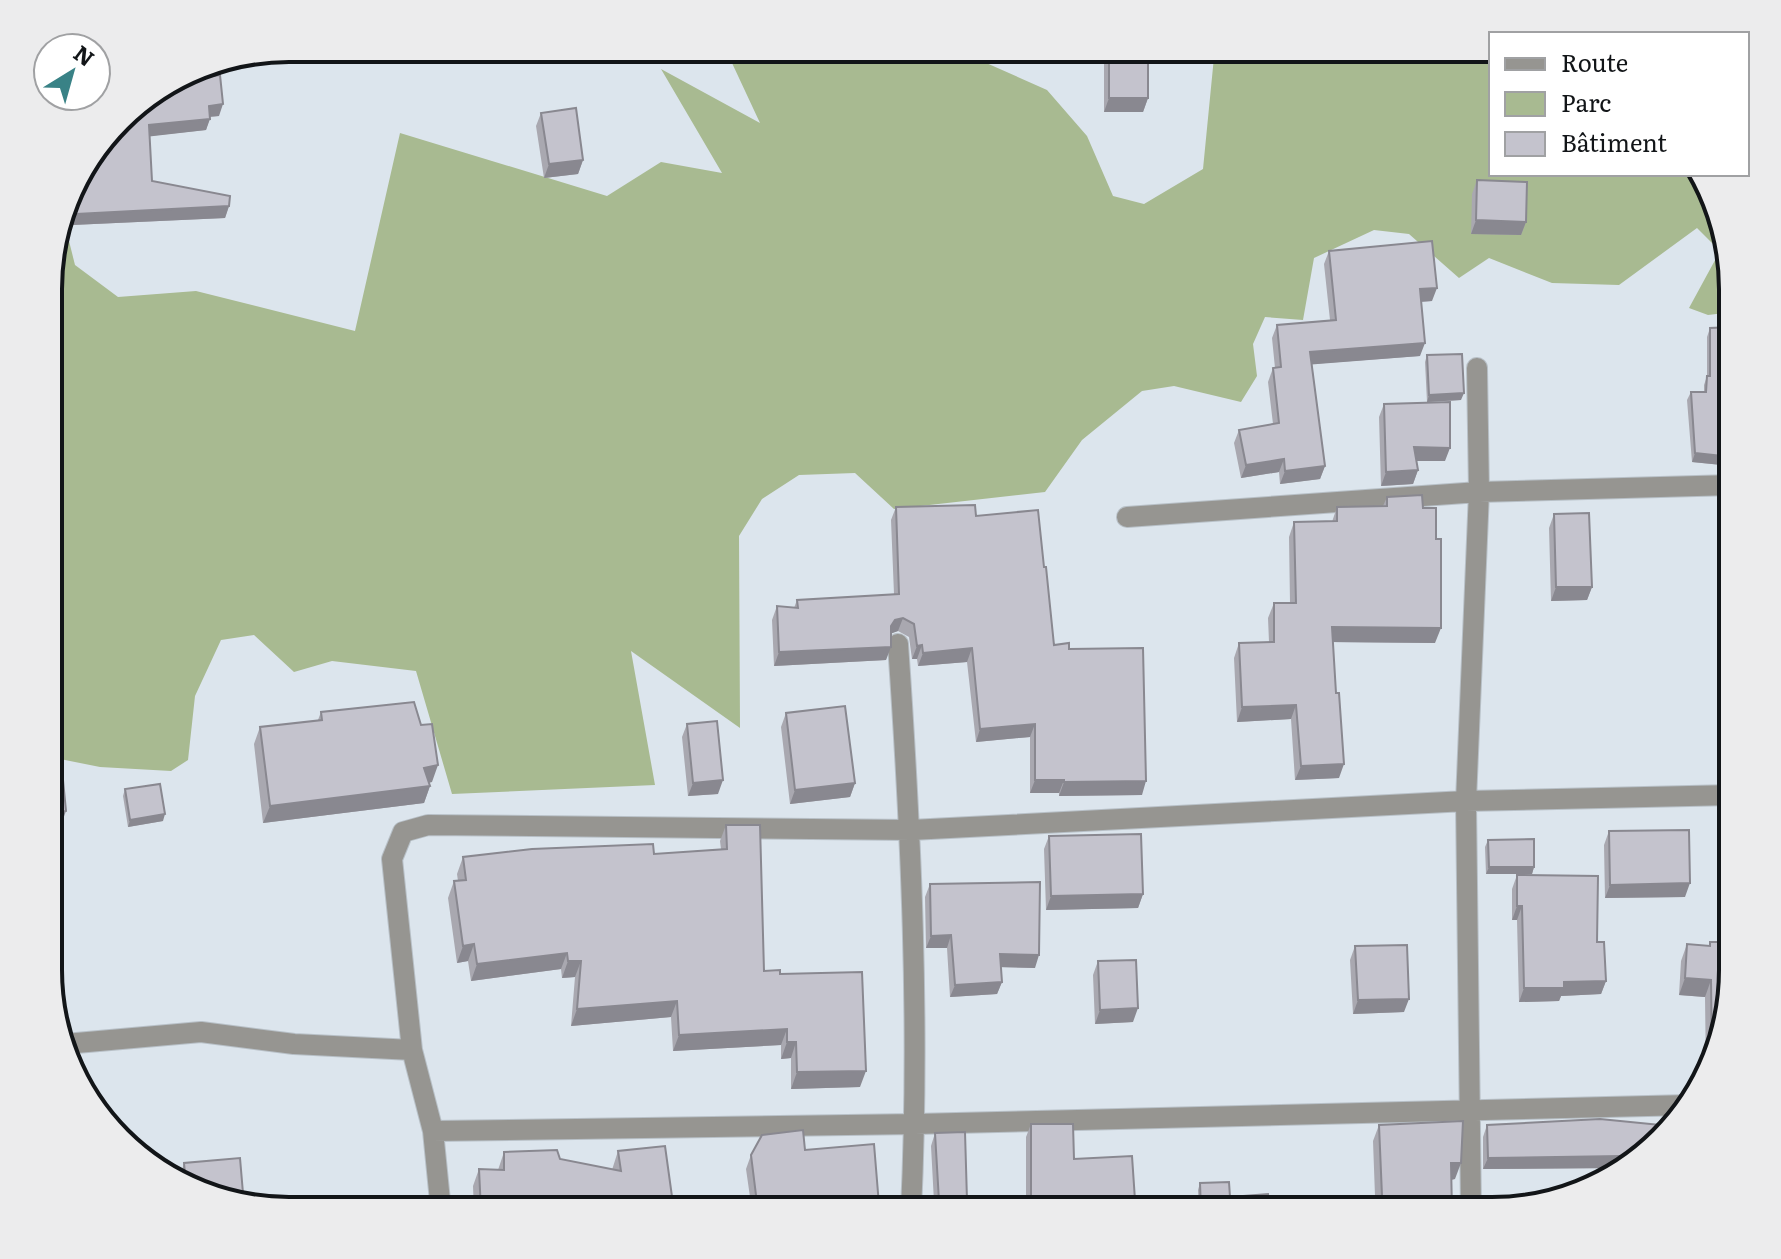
<svg xmlns="http://www.w3.org/2000/svg" width="1781" height="1259" font-family="Literata,serif">
<style>
.green{fill:#a8ba91}
.lines{fill:none;stroke-linecap:round;stroke-linejoin:round}
.minor-casing{stroke:#b8c0c7;stroke-width:22}
.minor{stroke:#969591;stroke-width:20}
.wall{fill:#a9a8b0}
.shaded-wall{fill:#898890}
.building{fill:#c4c3cd;stroke:#898890;stroke-width:2}
.rim{fill:none;stroke:#121518;stroke-width:4}
</style>
<rect width="100%" height="100%" fill="#dce5ed"/>
<path class="green" d="M725,48H914L984,62L1047,90L1087,136L1113,196L1144,204L1203,169L1214,57L1221,48H1491V174H1702L1733,274V312L1708,315L1689,308L1720,251L1697,228L1619,285L1552,283L1489,258L1459,278L1409,234L1374,230L1314,258L1303,320L1265,317L1253,344L1257,376L1241,402L1174,386L1142,391L1082,440L1045,492L894,509L855,473L799,475L762,499L739,536L740,728L631,651L655,785L452,794L416,671L332,661L294,672L254,635L221,640L195,696L188,760L171,771L100,767L50,757V258L63,217L75,265L118,297L196,291L355,331L400,133L607,196L661,162L722,173L661,69L760,123Z"/>
<g class="lines">
<g class="minor-casing">
<path id="minor" d="M1127,517L1479,492L1733,485
M898,644C911,833 920,1022 911,1211
M65,1044L201,1032L294,1044L412,1050
M433,1131L915,1124L1689,1105
M441,1211L433,1131L412,1050L392,859L403,832L428,825L911,830L1466,801L1733,795
M1471,1211L1466,801L1479,492L1477,368"/>
</g>
<use href="#minor" class="minor"/>
</g>
<path class="wall" d="M1104,48H1148V98L1143,112H1104Z
M188,72L205,77L219,116L210,117L206,130L149,136L152,181L229,206L225,218L72,225L70,190L73,182L130,108L174,82L175,80Z
M541,113L583,160L578,174L544,178L536,126Z
M1477,180L1526,222L1521,235L1471,234L1472,194Z
M1329,251L1432,301L1421,302L1420,356L1312,364L1325,466L1320,479L1280,484L1279,472L1241,478L1234,443L1239,430L1273,424L1268,382L1273,368H1275L1272,338L1277,325L1330,320L1324,264Z
M1710,328L1732,466L1692,462L1687,400L1691,392H1704V385L1707,376V337Z
M1427,355L1461,400L1427,402L1425,362Z
M1384,404L1445,461H1416L1418,470L1413,484L1381,486L1379,417Z
M1387,497L1435,643L1333,642L1339,778L1295,780L1291,719L1237,722L1234,658L1239,643L1269,642L1268,618L1274,603H1290L1289,537L1294,522H1332L1337,507L1383,506Z
M896,507L976,516L1054,645L1069,649L1142,795L1059,796V793H1030V737L976,742L967,662L918,666L917,659H912L909,637L898,631L891,633L886,660L774,666L772,620L777,606L794,608L797,600L894,594L891,520Z
M1554,514L1592,587L1587,600L1551,601L1549,528Z
M1724,639H1732V714H1724L1719,653Z
M321,712L432,782L429,783L430,786L424,803L263,823L254,744L260,727L318,720Z
M786,713L855,783L850,797L790,804L781,727Z
M687,724L718,794L688,796L682,737Z
M125,789L163,821L128,827L123,796Z
M726,825L764,971L780,974L860,1087L791,1089V1058L781,1059V1045L673,1051L671,1017L571,1026L575,977L562,978L561,969L471,981L468,961L457,963L448,898L454,881H458L457,874L463,857L654,854L721,849L720,841Z
M1609,831L1685,897L1605,898L1604,845Z
M1049,836L1143,894L1138,908L1046,910L1044,849Z
M1488,840L1534,867L1532,874H1486L1485,847Z
M1517,875L1597,942L1606,981L1601,994L1561,996L1559,1001L1519,1002L1517,920H1512V889Z
M930,884L1035,968L1001,967L1002,982L997,994L950,997L947,948H926L925,897Z
M1710,942L1720,1048L1706,1075L1705,997L1679,995L1681,961L1687,944L1709,946Z
M1355,946L1404,1012L1353,1014L1350,960Z
M1098,961L1133,1022L1095,1024L1093,975Z
M1031,1124L1074,1159L1135,1200L1138,1211H752L746,1169L751,1155L805,1150L879,1205L916,1211L923,1209L934,1202L931,1146L935,1133L967,1200L1026,1196V1137Z
M1379,1125L1455,1179L1452,1180V1211H1339L1344,1196H1375L1373,1141Z
M1487,1125L1670,1127L1616,1172L1617,1168L1483,1169V1137Z
M618,1151L674,1211H474L473,1186L479,1169L498,1170L504,1152L560,1159L612,1170Z
M184,1163L211,1198L180,1181V1177Z
M1200,1183L1230,1197L1270,1211H1199L1198,1190Z"/>
<path class="shaded-wall" d="M1109,98H1148L1143,112H1104Z
M223,104L219,116L205,117L209,106Z
M210,119L206,130L145,137L149,125Z
M583,160L578,174L544,178L549,164Z
M229,206L225,218L72,225L76,214Z
M1476,220L1526,222L1521,235L1471,234Z
M1437,288L1432,301L1416,302L1420,289Z
M1425,343L1420,356L1305,365L1310,352Z
M1464,393L1461,400L1427,402L1429,395Z
M1414,447L1450,448L1445,461H1409Z
M1695,453L1732,457V466L1692,462Z
M1284,459L1279,472L1241,478L1246,465Z
M1325,466L1320,479L1280,484L1285,471Z
M1418,470L1413,484L1381,486L1386,472Z
M1556,587H1592L1587,600L1551,601Z
M903,618L898,631L890,634L891,626L895,620Z
M1332,627L1441,628L1435,643L1327,642Z
M922,645L917,659H912L917,646Z
M891,647L886,660L774,666L779,652Z
M972,648L967,662L918,666L923,653Z
M1729,700H1732V714H1724Z
M1296,705L1291,719L1237,722L1242,707Z
M1035,724L1030,737L976,742L980,729Z
M1344,764L1339,778L1295,780L1301,766Z
M438,765L432,782L418,784L424,768Z
M723,780L718,794L688,796L693,783Z
M1035,780H1064L1059,793H1030Z
M1146,781L1142,795L1059,796L1064,782Z
M855,783L850,797L790,804L795,790Z
M430,786L424,803L263,823L270,806Z
M66,811L61,825L50,826V813Z
M165,814L163,821L128,827L130,820Z
M1489,867H1534L1532,874H1486Z
M1690,883L1685,897L1605,898L1610,885Z
M1143,894L1138,908L1046,910L1051,896Z
M1517,906H1522L1517,920H1512Z
M951,935L947,948H926L931,936Z
M474,944L468,961L457,963L463,946Z
M567,953L561,969L471,981L477,964Z
M1000,954L1039,955L1035,968L995,967Z
M568,961H581L575,977L562,978Z
M1685,978L1711,980L1705,997L1679,995Z
M1606,981L1601,994L1561,996L1559,1001L1519,1002L1524,988L1564,982Z
M1002,982L997,994L950,997L955,985Z
M1409,999L1404,1012L1353,1014L1358,1000Z
M677,1001L671,1017L571,1026L577,1009Z
M1138,1008L1133,1022L1095,1024L1100,1010Z
M787,1029L781,1045L673,1051L679,1035Z
M787,1042H796L791,1058L781,1059Z
M866,1071L860,1087L791,1089L797,1072Z
M1621,1156L1617,1168L1483,1169L1488,1158Z
M1451,1163H1461L1455,1179L1445,1180Z"/>
<path class="building" d="M1109,48H1148V98H1109Z
M205,70V77L220,75L223,104L209,106L210,119L149,125L152,181L230,196L229,206L76,214L75,180L130,108L171,82H179L178,78L188,72Z
M576,108L583,160L549,164L541,113Z
M1477,180L1527,182L1526,222L1476,220Z
M1432,241L1437,288L1420,289L1425,343L1310,352L1325,466L1285,471L1284,459L1246,465L1239,430L1279,423L1273,368L1281,367L1277,325L1336,320L1329,251Z
M1732,327V457L1695,453L1691,392H1706L1707,376H1710V328Z
M1462,354L1464,393L1429,395L1427,355Z
M1450,402V448L1414,447L1418,470L1386,472L1384,404Z
M1422,495L1423,508H1436V539H1441V628L1332,627L1336,693H1339L1344,764L1301,766L1296,705L1242,707L1239,643L1274,642V603H1296L1294,522L1337,521V507L1387,506V497Z
M975,505L976,516L1038,510L1044,567H1046L1054,645L1069,643V649L1143,648L1146,781L1064,782V780H1035V724L980,729L972,648L923,653L922,645L917,646L914,624L903,618L895,620L891,626V647L779,652L777,606L798,608L797,600L899,594L896,507Z
M1589,513L1592,587H1556L1554,514Z
M1724,639H1732V700H1729Z
M414,702L421,725L432,724L438,765L424,768L430,786L270,806L260,727L322,720L321,712Z
M845,706L855,783L795,790L786,713Z
M717,721L723,780L693,783L687,724Z
M60,749L66,811L50,813V750Z
M160,784L165,814L130,820L125,789Z
M726,825H760L764,971L780,970V974L862,972L866,1071L797,1072L796,1042H787V1029L679,1035L677,1001L577,1009L581,961H568L567,953L477,964L474,944L463,946L454,881L466,880L463,857L532,849L653,844L654,854L727,849Z
M1689,830L1690,883L1610,885L1609,831Z
M1141,834L1143,894L1051,896L1049,836Z
M1534,839V867H1489L1488,840Z
M1517,875L1598,876L1597,942H1604L1606,981L1564,982V988H1524L1522,906H1517Z
M1040,882L1039,955L1000,954L1002,982L955,985L951,935L931,936L930,884Z
M1710,942H1732V985L1720,1048L1712,1063L1711,980L1685,978L1687,944L1710,946Z
M1407,945L1409,999L1358,1000L1355,946Z
M1136,960L1138,1008L1100,1010L1098,961Z
M1600,1119L1671,1126L1670,1127L1621,1168V1156L1488,1158L1487,1125Z
M1463,1121L1461,1163H1451L1452,1211H1344V1196H1382L1379,1125Z
M1031,1124H1073L1074,1159L1132,1156L1135,1200H1138V1211H758L751,1155L762,1135L803,1130L805,1150L874,1144L879,1205L904,1204L916,1211L923,1209L928,1202L939,1201L935,1133L965,1132L967,1200L1031,1196Z
M665,1146L674,1211H481L479,1169L504,1170V1152L557,1150L560,1159L621,1171L618,1151Z
M240,1158L244,1205L211,1198L186,1185L184,1163Z
M1229,1182L1230,1197L1268,1194L1270,1211H1201L1200,1183Z"/>
<path d="M0 0H1781V1259H0ZM289 62H1492A227 227 0 0 1 1719 289V970A227 227 0 0 1 1492 1197H289A227 227 0 0 1 62 970V289A227 227 0 0 1 289 62Z" fill="#ececed" fill-rule="evenodd"/>
<path class="rim" d="M289 62H1492A227 227 0 0 1 1719 289V970A227 227 0 0 1 1492 1197H289A227 227 0 0 1 62 970V289A227 227 0 0 1 289 62Z"/>
<rect x="1489" y="32" width="260" height="144" fill="#ffffff" stroke="#a0a1a3" stroke-width="2"/>
<rect x="1505" y="58" width="40" height="12" fill="#969591" stroke="#a0a1a3" stroke-width="2"/>
<text x="1561" y="72" font-size="24" fill="#121518">Route</text>
<rect x="1505" y="92" width="40" height="24" fill="#a8ba91" stroke="#a0a1a3" stroke-width="2"/>
<text x="1561" y="112" font-size="24" fill="#121518">Parc</text>
<rect x="1505" y="132" width="40" height="24" fill="#c4c3cd" stroke="#a0a1a3" stroke-width="2"/>
<text x="1561" y="152" font-size="24" fill="#121518">Bâtiment</text>
<g transform="translate(72 72) rotate(37)"><circle r="38" fill="#ffffff" stroke="#a0a1a3" stroke-width="2"/>
<path d="M0-6L14 30L0 20L-14 30Z" fill="#398286"/>
<text y="-12" font-size="22" font-weight="bold" text-anchor="middle" fill="#121518">N</text>
</g>
</svg>
